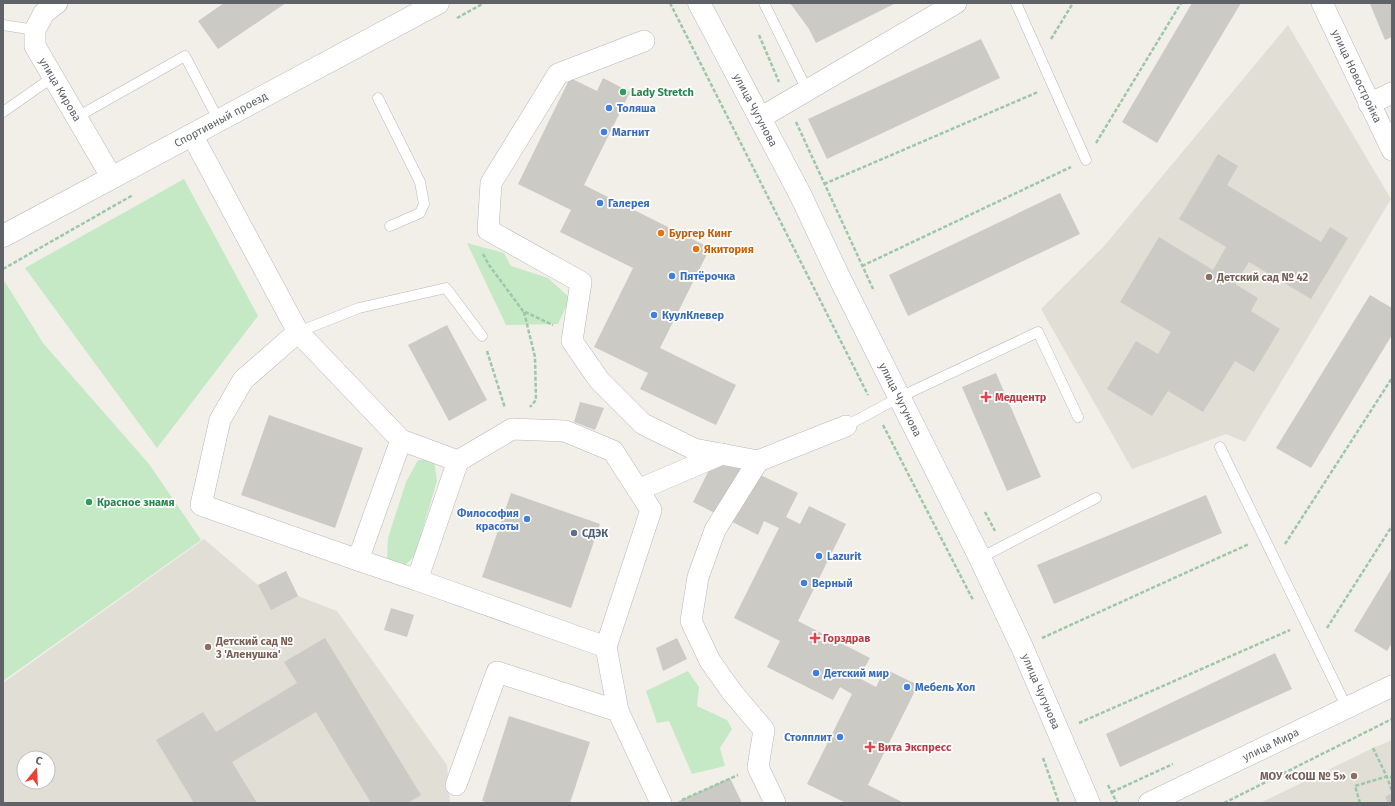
<svg xmlns="http://www.w3.org/2000/svg" width="1395" height="806" font-family="'Fira Sans',sans-serif">
<style>
.education{fill:#e1ded6;fill-rule:evenodd}
.green{fill:#c5e8c5}
.building{fill:#cccac5}
.lines{fill:none;stroke-linecap:round;stroke-linejoin:round}
.lane-casing{stroke:#b5b8bc;stroke-width:11}
.street-casing{stroke:#b5b8bc;stroke-width:22}
.secondary-casing{stroke:#b6babf;stroke-width:23}
.path{stroke:#9cc7a9;stroke-width:2.5;stroke-dasharray:4 2;stroke-linecap:butt}
.lane{stroke:#fff;stroke-width:10}
.street{stroke:#fff;stroke-width:21}
.secondary{stroke:#fff;stroke-width:22}
.leisure-dot{fill:#2e9e5b;stroke:#fff;stroke-width:1.5}
.shop-dot{fill:#3f7fe0;stroke:#fff;stroke-width:1.5}
.food-dot{fill:#e8710a;stroke:#fff;stroke-width:1.5}
.education-dot{fill:#8d6e63;stroke:#fff;stroke-width:1.5}
.health-dot{fill:#e0444e;stroke:#fff;stroke-width:1.5}
.service-dot{fill:#5c6f8a;stroke:#fff;stroke-width:1.5}
.labels{text-anchor:middle;dominant-baseline:central;stroke-width:3.5;stroke-linejoin:round;paint-order:stroke}
.street-label{font-size:11px;fill:#5f6368;stroke:#fff}
.leisure-label{font-size:11px;font-weight:bold;fill:#27864d;stroke:#fff;text-anchor:start}
.shop-label{font-size:11px;font-weight:bold;fill:#366cbe;stroke:#fff;text-anchor:start}
.food-label{font-size:11px;font-weight:bold;fill:#c56008;stroke:#fff;text-anchor:start}
.education-label{font-size:11px;font-weight:bold;fill:#785e54;stroke:#fff;text-anchor:start}
.health-label{font-size:11px;font-weight:bold;fill:#be3a42;stroke:#fff;text-anchor:start}
.service-label{font-size:11px;font-weight:bold;fill:#4e5e75;stroke:#fff;text-anchor:start}
</style>
<rect width="100%" height="100%" fill="#f1efe8"/>
<path class="education" d="M1288,25L1391,199L1245,442L1226,434L1132,469L1041,309L1105,245Z
M204,539L258,585L286,571L298,596L337,611L447,765L450,803H3V683ZM24,758H48V782H24Z
M1392,740V803H1260L1373,748Z"/>
<path class="green" d="M184,179L258,316L157,448L25,268Z
M467,243L504,253L511,266L548,278L570,298L558,324L506,325Z
M5,282L43,343L149,464L201,540L3,681V283Z
M418,460H434L437,481L415,555L403,568L387,563L388,538L406,482Z
M688,671L699,687L697,706L727,720L732,729L720,748L725,766L692,774L669,721L657,723L646,691Z"/>
<path class="building" d="M224,3H286L218,49L198,21Z
M790,3H896L816,43L809,29Z
M1192,3H1241L1157,143L1122,122Z
M1371,3H1392V37L1385,40L1370,4Z
M981,39L1000,78L827,159L808,119Z
M570,78L597,91L603,78L630,92L584,185L710,248L660,348L736,385L716,425L640,389L648,373L594,347L633,268L560,232L571,210L518,184Z
M1218,154L1238,166L1227,185L1321,242L1330,227L1348,238L1311,299L1249,262L1235,284L1258,298L1251,311L1280,329L1254,372L1235,361L1203,412L1168,391L1152,416L1107,389L1136,341L1158,354L1171,332L1120,302L1159,237L1213,270L1226,247L1179,219Z
M1060,193L1080,234L908,316L889,275Z
M1370,295L1392,308V335L1311,468L1276,448Z
M447,325L487,400L449,421L408,345Z
M996,373L1041,477L1007,491L962,387Z
M580,402L604,408L595,430L574,422Z
M269,415L363,448L335,528L241,495Z
M717,454L798,493L786,517L800,524L809,506L846,524L798,621L870,658L859,678L876,687L885,669L918,685L868,785L904,803H846L807,784L852,694L840,687L833,700L767,667L780,641L734,618L779,528L764,521L758,535L693,502Z
M511,493L600,524L571,608L482,577Z
M1206,495L1222,533L1054,604L1037,565Z
M1392,568V643L1387,651L1354,631Z
M286,571L298,596L271,610L258,585Z
M391,608L414,615L407,637L384,630Z
M325,638L421,795L408,803H371L316,712L232,762L257,803H194L156,740L203,712L216,732L297,683L284,662Z
M677,638L687,659L663,671L656,648Z
M1275,653L1292,689L1120,767L1106,734Z
M509,716L590,742L570,803H489L482,801Z
M730,778L742,803H675Z
M1392,793V803H1388L1385,797Z"/>
<g class="lines">
<g class="lane-casing">
<path id="lane" d="M764,3L807,90
M1016,3L1086,160
M3,25L35,30
M378,98L420,182L424,204L420,213L390,226
M3,112L53,77
M77,117L185,56L219,121
M298,332L359,308L446,288L482,336
M846,426L900,397L1038,332L1078,417
M1220,447L1347,708
M980,558L1096,498"/>
</g>
<g class="street-casing">
<g id="street">
<path id="s1" d="M57,3L44,13L35,30V46L112,178"/>
<path id="s2" d="M1322,3L1392,150"/>
<path d="M644,41L558,74L491,183L488,230L581,282L572,341L599,380L643,424L694,449L758,461L846,426"/>
<path d="M1369,104L1392,93"/>
<path d="M760,118L956,3"/>
<path d="M192,135L298,332"/>
<path d="M758,461L715,530L698,577L691,621L710,661L732,692L764,730L758,767L775,803"/>
<path d="M638,490L722,454"/>
<path d="M358,560L201,505L220,420L243,380L298,332L401,440"/>
<path d="M417,580L358,560L401,440L458,461"/>
<path d="M606,647L417,580L458,461L512,429L565,431L613,451L651,510L606,647L618,711"/>
<path d="M456,785L497,672L618,711L661,803"/>
<path id="s3" d="M1149,803L1392,686"/>
</g>
</g>
<g class="secondary-casing">
<g id="secondary">
<path id="s4" d="M699,3L800,194L839,277L980,558L1022,647L1089,803"/>
<path id="s5" d="M3,236L438,3"/>
</g>
</g>
<path class="path" d="M670,3L868,395
M457,18L484,3
M759,35L779,82
M1051,39L1073,3
M796,122L874,291
M1096,143L1181,3
M824,184L1038,92
M483,254L489,265L523,311L553,325
M862,266L1071,167
M3,269L133,195
M524,312L535,357L536,400L530,407
M487,351L505,408
M883,425L973,600
M985,512L995,531
M1285,544L1392,378
M1327,628L1392,526
M1042,638L1249,544
M1079,723L1290,630
M1373,748L1387,777L1392,791
M1043,758L1059,803
M1108,785L1117,803
M1112,792L1173,764
M682,800L738,775
M1224,803L1392,719
M1360,803L1355,786L1385,777H1392"/>
<use href="#lane" class="lane"/>
<use href="#street" class="street"/>
<use href="#secondary" class="secondary"/>
</g>
<g class="leisure-dot">
<circle cx="623" cy="92" r="4"/>
<circle cx="89" cy="502" r="4"/>
</g>
<g class="shop-dot">
<circle cx="609" cy="108" r="4"/>
<circle cx="604" cy="132" r="4"/>
<circle cx="600" cy="203" r="4"/>
<circle cx="672" cy="276" r="4"/>
<circle cx="654" cy="315" r="4"/>
<circle cx="527" cy="519" r="4"/>
<circle cx="819" cy="556" r="4"/>
<circle cx="804" cy="583" r="4"/>
<circle cx="816" cy="673" r="4"/>
<circle cx="907" cy="687" r="4"/>
<circle cx="840" cy="737" r="4"/>
</g>
<g class="food-dot">
<circle cx="661" cy="233" r="4"/>
<circle cx="696" cy="249" r="4"/>
</g>
<g class="education-dot">
<circle cx="1209" cy="277" r="4"/>
<circle cx="208" cy="647" r="4"/>
<circle cx="1354" cy="776" r="4"/>
</g>
<g class="health-dot">
<path d="M984 391h4v4h4v4h-4v4h-4v-4h-4v-4h4z"/>
<path d="M813 632h4v4h4v4h-4v4h-4v-4h-4v-4h4z"/>
<path d="M868 741h4v4h4v4h-4v4h-4v-4h-4v-4h4z"/>
</g>
<circle class="service-dot" cx="574" cy="533" r="4"/>
<g class="labels">
<g class="street-label">
<text stroke="none"><textPath href="#s2" startOffset="81">улица Новостройка</textPath></text>
<text stroke="none"><textPath href="#s1" startOffset="102">улица Кирова</textPath></text>
<text stroke="none"><textPath href="#s4" startOffset="121">улица Чугунова</textPath></text>
<text stroke="none"><textPath href="#s5" startOffset="247">Спортивный проезд</textPath></text>
<text stroke="none"><textPath href="#s4" startOffset="445">улица Чугунова</textPath></text>
<text stroke="none"><textPath href="#s4" startOffset="769">улица Чугунова</textPath></text>
<text stroke="none"><textPath href="#s3" startOffset="135">улица Мира</textPath></text>
</g>
<g class="leisure-label">
<text x="631" y="92">Lady Stretch</text>
<text x="97" y="502">Красное знамя</text>
</g>
<g class="shop-label">
<text x="617" y="108">Толяша</text>
<text x="612" y="132">Магнит</text>
<text x="608" y="203">Галерея</text>
<text x="680" y="276">Пятёрочка</text>
<text x="662" y="315">КуулКлевер</text>
<text x="519" y="513" text-anchor="end">Философия<tspan x="519" dy="13">красоты</tspan></text>
<text x="827" y="556">Lazurit</text>
<text x="812" y="583">Верный</text>
<text x="824" y="673">Детский мир</text>
<text x="915" y="687">Мебель Хол</text>
<text x="832" y="737" text-anchor="end">Столплит</text>
</g>
<g class="food-label">
<text x="669" y="233">Бургер Кинг</text>
<text x="704" y="249">Якитория</text>
</g>
<g class="education-label">
<text x="1217" y="277">Детский сад № 42</text>
<text x="216" y="641">Детский сад №<tspan x="216" dy="13">3 'Аленушка'</tspan></text>
<text x="1346" y="776" text-anchor="end">МОУ «СОШ № 5»</text>
</g>
<g class="health-label">
<text x="995" y="397">Медцентр</text>
<text x="823" y="638">Горздрав</text>
<text x="878" y="747">Вита Экспресс</text>
</g>
<g class="service-label">
<text x="582" y="533">СДЭК</text>
</g>
</g>
<rect width="1395" height="806" fill="none" stroke="#5f6368" stroke-width="8"/>
<g transform="translate(36 770) rotate(18)"><circle r="19" fill="#ffffff" stroke="#bfc1c3"/>
<path d="M0-3L7 15L0 10L-7 15Z" fill="#ea4335"/>
<text y="-6" font-size="11" font-weight="bold" text-anchor="middle" fill="#5f6368">С</text>
</g>
</svg>
